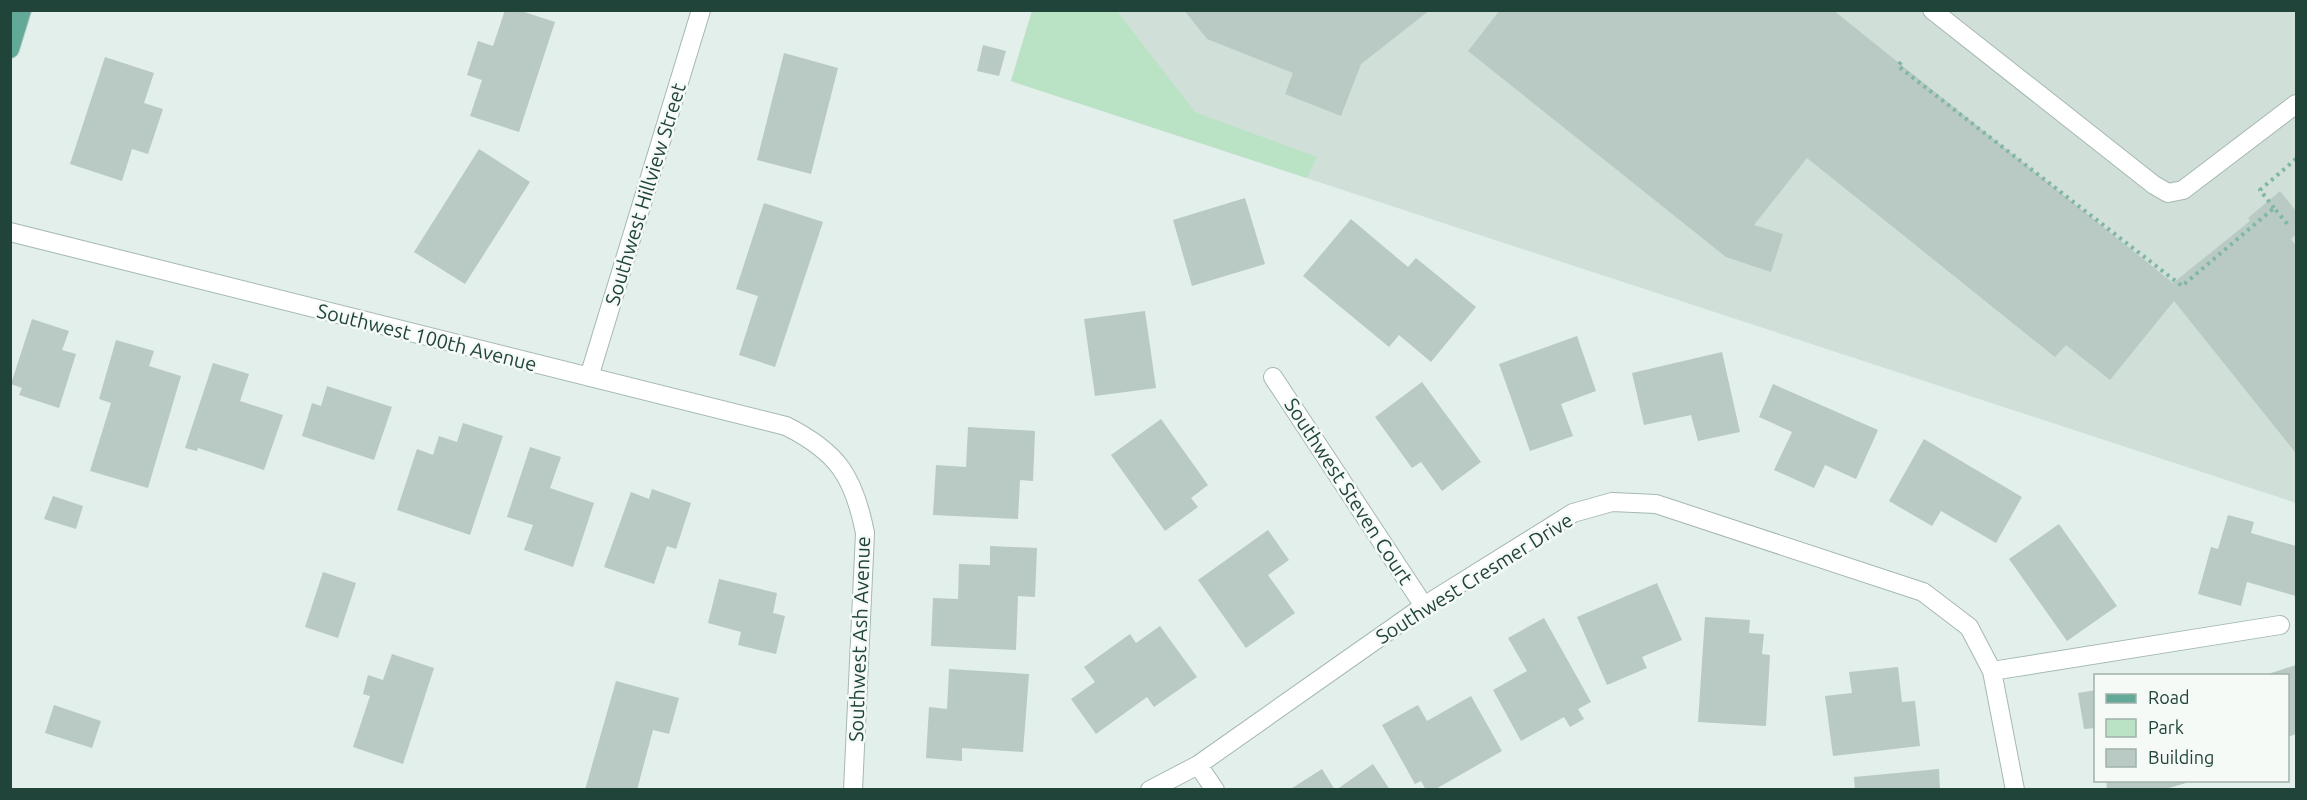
<svg xmlns="http://www.w3.org/2000/svg" width="2307" height="800" font-family="Ubuntu,sans-serif">
<style>
.built{fill:#d1dfd9}
.green{fill:#bae2c5}
.building{fill:#b8cac3}
.lines{fill:none;stroke-linecap:round;stroke-linejoin:round}
.minor-casing{stroke:#a5b8b2;stroke-width:20}
.major-casing{stroke:#c1cac8;stroke-width:20}
.path{stroke:#80b6a5;stroke-width:4;stroke-dasharray:3 4.5;stroke-linecap:butt}
.minor{stroke:#fff;stroke-width:18}
.major{stroke:#63a997;stroke-width:18}
.labels{text-anchor:middle;dominant-baseline:central;stroke-width:5;stroke-linejoin:round;paint-order:stroke}
.street-label{font-size:20px;fill:#20433a;stroke:#f5faf7}
</style>
<rect width="100%" height="100%" fill="#e3efea"/>
<path class="built" d="M1032,11H2296V503L1011,81Z"/>
<path class="green" d="M1032,11H1117L1195,112L1317,157L1307,178L1011,81Z"/>
<path class="building" d="M505,10H518L555,22L519,132L470,116L482,80L467,75L478,41L493,46Z
M1184,10H1430L1361,64L1341,116L1285,94L1293,73L1207,39Z
M1500,10H1833L2173,283L2250,221L2248,218L2280,191L2296,211V234L2291,239L2296,246V450L2295,452L2174,301L2110,380L2066,345L2055,357L1807,158L1754,225L1783,234L1771,272L1726,257L1468,51Z
M983,45L1006,51L999,76L977,71Z
M784,53L838,68L811,174L757,160Z
M105,57L154,73L144,103L163,109L148,154L132,149L122,181L70,164Z
M479,149L530,182L465,284L414,252Z
M1245,198L1265,264L1192,286L1173,220Z
M764,203L823,222L775,367L739,355L758,296L736,289Z
M1351,219L1408,267L1416,258L1476,307L1431,362L1399,335L1389,347L1303,276Z
M1145,311L1156,388L1095,396L1084,319Z
M32,319L69,331L62,350L76,354L59,408L19,395L22,388L11,384Z
M1577,336L1596,391L1561,404L1573,436L1530,451L1499,364Z
M116,340L154,351L149,366L181,376L148,488L90,471L111,403L99,399Z
M1722,352L1740,432L1698,441L1691,415L1644,425L1632,373Z
M213,363L249,374L240,401L283,415L264,470L198,448L197,451L185,448Z
M1422,382L1481,462L1442,491L1421,462L1412,468L1375,417Z
M1773,384L1878,430L1856,479L1825,465L1814,488L1774,470L1792,432L1759,417Z
M327,386L392,407L374,460L302,436L312,403L321,406Z
M1161,419L1208,485L1191,498L1198,507L1165,531L1111,455Z
M463,423L503,436L470,535L397,510L417,449L433,455L439,436L457,442Z
M968,427L1035,431L1033,481L1020,480L1018,519L933,515L936,465L966,467Z
M1924,439L2022,497L1996,543L1941,511L1932,526L1889,501Z
M530,447L561,457L550,488L594,503L573,567L524,550L533,525L507,517Z
M652,489L691,503L676,549L667,546L654,584L604,567L631,492L649,499Z
M53,496L83,506L76,529L44,519Z
M2228,515L2254,522L2251,533L2296,546V596L2247,582L2241,606L2198,594L2211,547L2218,549Z
M2059,524L2117,606L2067,641L2009,559Z
M1268,530L1289,560L1268,575L1295,613L1246,648L1198,580Z
M990,546L1037,548L1035,597L1018,596L1016,650L931,646L933,598L958,599L959,564L990,565Z
M323,572L356,583L338,638L305,627Z
M719,579L777,593L773,613L785,616L776,654L738,645L741,632L708,623Z
M1657,583L1682,640L1642,657L1647,668L1607,685L1577,617Z
M1705,617L1750,620L1749,633L1764,634L1762,654L1770,655L1766,726L1698,722Z
M1544,618L1591,702L1578,709L1584,719L1570,727L1564,717L1521,741L1493,690L1527,671L1508,638Z
M1160,626L1197,677L1154,707L1147,697L1096,734L1071,699L1095,682L1084,667L1130,634L1136,643Z
M392,654L434,668L403,764L353,747L370,696L363,694L368,675L383,680Z
M2296,665V734L2288,737V676L2265,675Z
M1898,667L1902,702L1915,701L1920,746L1833,756L1825,696L1852,693L1849,672Z
M949,669L1029,674L1023,752L962,748V761L926,758L929,707L947,709Z
M616,681L679,698L669,734L653,730L637,790H585Z
M2096,690V728L2084,729L2078,693Z
M1471,696L1502,751L1434,790H1426L1421,781L1415,784L1382,725L1418,705L1427,721Z
M54,705L101,721L92,748L45,733Z
M1373,764L1390,790H1336Z
M1322,769L1335,790H1289Z
M1939,769L1940,790H1855L1854,777Z
M2106,780H2185L2186,783L2162,790H2107Z"/>
<g class="lines">
<g class="minor-casing">
<path id="minor" d="M1932,10L2154,185L2168,193L2183,190L2296,104
M10,232L786,426C838,452 854,477 865,533L853,790
M589,377L701,10
M1273,377L1424,606
M1992,671L2280,625
M1198,765L1215,790
M1150,790L1198,765L1424,606L1573,513L1612,502L1656,504L1923,592L1969,627L1992,671L2015,790"/>
</g>
<g class="major-casing">
<path id="major" d="M10,49L22,10"/>
</g>
<path class="path" d="M1901,62L1898,66L2182,286L2274,208L2290,227
M2274,208L2260,190L2296,159"/>
<use href="#minor" class="minor"/>
<use href="#major" class="major"/>
</g>
<g class="labels">
<g class="street-label">
<text transform="translate(645 194) rotate(-73)">Southwest Hillview Street</text>
<text transform="translate(427 337) rotate(14)">Southwest 100th Avenue</text>
<text transform="translate(1349 491) rotate(57)">Southwest Steven Court</text>
<text transform="translate(1474 578) rotate(-32)">Southwest Cresmer Drive</text>
<text transform="translate(859 639) rotate(-88)">Southwest Ash Avenue</text>
</g>
</g>
<rect width="2307" height="800" fill="none" stroke="#20433a" stroke-width="24"/>
<rect x="2094" y="674" width="195" height="108" fill="#f5faf7" stroke="#a0b1ab" stroke-width="1.5"/>
<rect x="2106" y="694" width="30" height="9" fill="#63a997" stroke="#a0b1ab" stroke-width="1.5"/>
<text x="2148" y="704" font-size="18" fill="#20433a">Road</text>
<rect x="2106" y="719" width="30" height="18" fill="#bae2c5" stroke="#a0b1ab" stroke-width="1.5"/>
<text x="2148" y="734" font-size="18" fill="#20433a">Park</text>
<rect x="2106" y="749" width="30" height="18" fill="#b8cac3" stroke="#a0b1ab" stroke-width="1.5"/>
<text x="2148" y="764" font-size="18" fill="#20433a">Building</text>
</svg>
